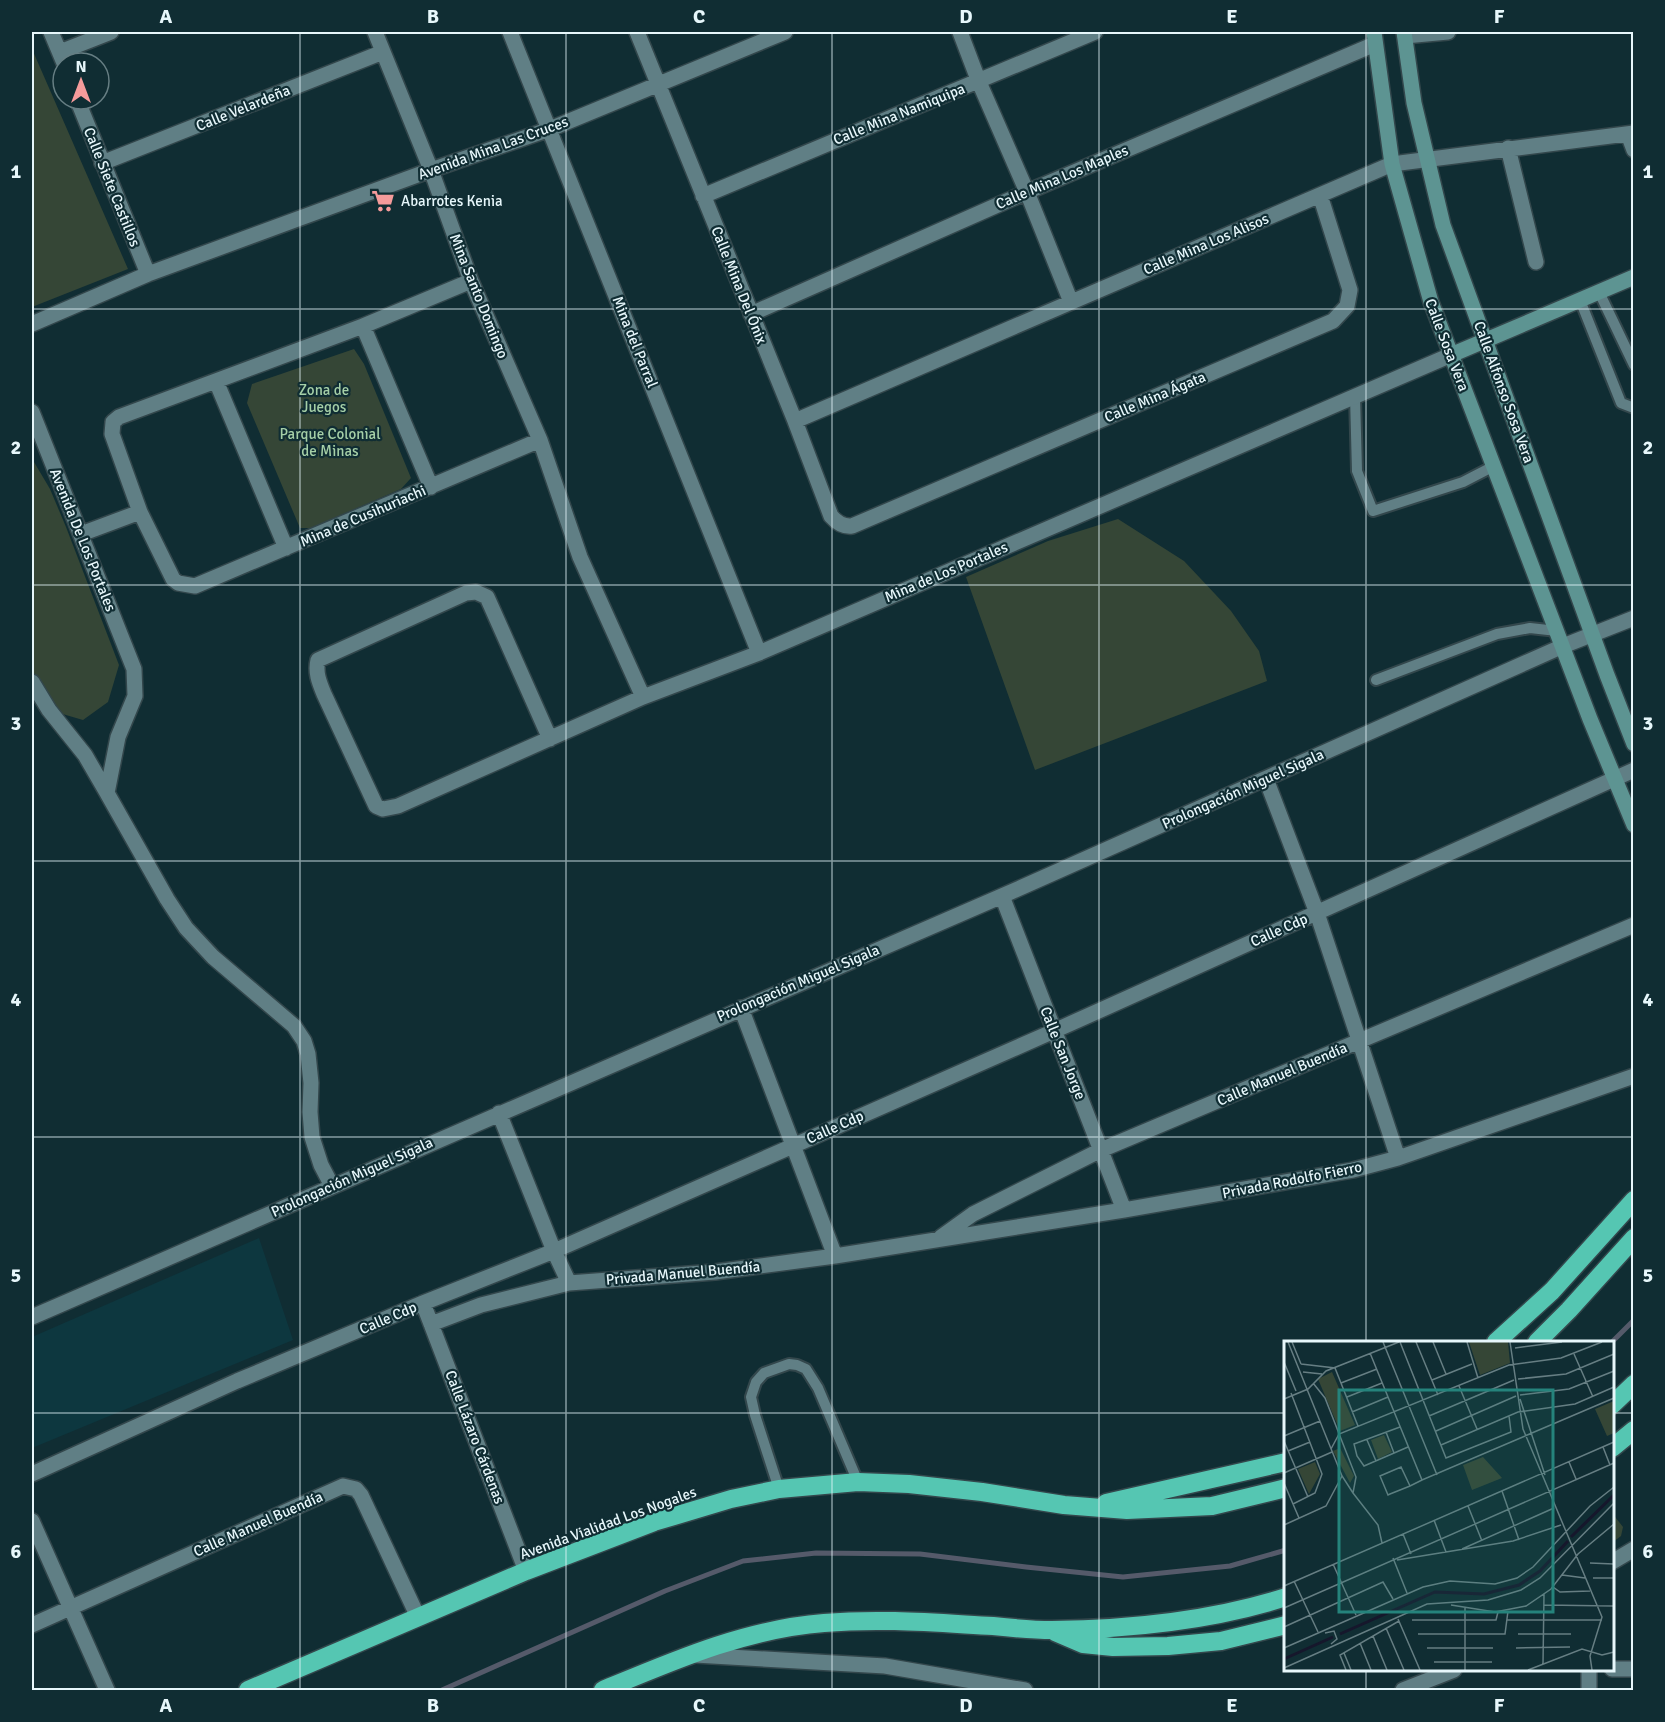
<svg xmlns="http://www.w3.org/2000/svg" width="1665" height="1722" font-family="Signika,sans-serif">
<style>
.built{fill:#0d373f}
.green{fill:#354636}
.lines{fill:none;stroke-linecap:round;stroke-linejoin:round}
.stream{stroke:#555a6a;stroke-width:5}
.lane-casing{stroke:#33474c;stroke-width:14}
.street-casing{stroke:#33474c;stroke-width:18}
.secondary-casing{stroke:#33474c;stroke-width:18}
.highway-casing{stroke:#33474c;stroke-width:21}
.lane{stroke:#607f85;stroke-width:10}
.street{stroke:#607f85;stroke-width:15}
.secondary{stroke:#5d9492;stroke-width:15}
.highway{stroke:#55c6b2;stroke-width:18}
.grid{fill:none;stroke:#e7f7fb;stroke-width:1.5;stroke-opacity:0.55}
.labels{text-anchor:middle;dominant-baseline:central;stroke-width:4.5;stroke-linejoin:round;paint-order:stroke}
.street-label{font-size:15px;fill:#e7f7fb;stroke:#102d33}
.poi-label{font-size:15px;fill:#e7f7fb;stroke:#102d33;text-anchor:start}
.park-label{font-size:15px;fill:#a5cfa7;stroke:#102d33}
.inset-river{fill:none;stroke:#16172c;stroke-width:3}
.inset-road{fill:none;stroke:#667e83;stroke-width:1.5}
.view{fill:#25837c;fill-opacity:0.15;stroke:#25837c;stroke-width:3}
.inset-edge{fill:none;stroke:#e7f7fb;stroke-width:3}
.neatline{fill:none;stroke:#e7f7fb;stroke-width:2}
.grid-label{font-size:20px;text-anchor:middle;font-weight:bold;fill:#e7f7fb}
</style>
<rect width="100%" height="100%" fill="#102d33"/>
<path class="built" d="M259,1238L293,1340L32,1448V1337Z"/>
<path class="green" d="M32,49L128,269L32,307Z
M354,349L364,364L411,478L401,489L311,528H300L247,403L252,384Z
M32,460L34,462L50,489L66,527L119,665L108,702L83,720L59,713L34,682L32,674Z
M1118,519L1184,561L1231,611L1259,651L1267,681L1035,770L966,577L1048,541Z
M1612,1513L1623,1527L1621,1536L1613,1542Z"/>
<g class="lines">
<path class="stream" d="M1612,1342L1634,1320
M442,1690L665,1591L743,1561L816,1553L920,1554L1026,1567L1123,1577L1230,1566L1286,1550"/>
<g class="lane-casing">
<path id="lane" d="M1599,292L1634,365
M1580,300L1621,403L1634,408
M1355,396L1357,471L1373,511L1463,482L1494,466
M1376,680L1497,634L1530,628L1557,631
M779,1489L755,1415L751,1397L756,1382L764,1373L789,1364L797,1365L806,1369L818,1388L858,1482"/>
</g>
<g class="street-casing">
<path id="street" d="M51,32L64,63
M375,32L431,170L471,281L540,440L580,557L643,697L759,653L1451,355
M510,32L759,653
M637,32L795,421L831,516C837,523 843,527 852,526L1333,321L1347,306L1350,290L1320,195
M960,32L979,82L1027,192L1071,302
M1405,36L1448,32
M60,52L111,32
M77,99L148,274
M1628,134L1634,150
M1508,148L1536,262
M102,163L383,52
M703,196L1095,32
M471,281L363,326L119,417L113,422L112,434L140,512L173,579L178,583L195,586L540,440
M751,314L1027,192L1375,44
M32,324L148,274L431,170L550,129L785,32
M363,326L431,487
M216,381L286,548
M32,412L134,669L135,696L118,737L107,793L167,899L186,928L213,957L294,1026L304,1041L308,1054L311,1083L310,1112L312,1137L321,1165L332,1186
M795,421L1392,164L1634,133
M81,534L140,512
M32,682L49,710L85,755L107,793
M550,739L487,597L476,592L466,593L318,660C315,672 319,682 324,694L376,806L383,809L398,806L643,697
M1266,779L1317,913L1398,1158
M1002,896L1124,1210
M741,1008L835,1256
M499,1113L554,1251L569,1283
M941,1237L973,1214L1101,1150L1634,925
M423,1303L526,1571
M32,1317L1002,896L1563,646L1634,618
M431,1324L481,1305L569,1283L715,1272L835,1256L1124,1210L1353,1170L1398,1158L1634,1076
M32,1474L237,1381L423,1303L554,1251L1054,1031L1634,770
M32,1521L107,1690
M1612,1562L1634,1549
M32,1625L343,1486L356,1489L361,1495L418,1617
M695,1655L885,1666L1025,1690
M1612,1669H1634
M1403,1690L1454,1670
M1589,1690V1670"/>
</g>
<g class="secondary-casing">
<path id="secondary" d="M1374,32L1392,164L1431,302L1590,719L1634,825
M1404,32L1414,103L1443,225L1607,675L1634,744
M1451,355L1634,277"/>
</g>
<g class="highway-casing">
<path id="highway" d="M1496,1342L1552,1291L1634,1200
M1537,1342L1569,1310L1634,1238
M1612,1405L1634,1384
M1612,1448L1634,1430
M1106,1503L1286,1462
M1055,1632L1083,1644L1113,1647L1168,1646L1221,1641L1286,1625
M248,1690L526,1571L654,1522L731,1499L779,1489L858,1482L909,1484L982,1492L1064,1505L1127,1510L1212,1506L1286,1488
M603,1690C675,1660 746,1629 824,1623C881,1618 937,1623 993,1626C1012,1628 1032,1630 1052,1630C1131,1629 1211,1621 1286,1597"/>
</g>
<use href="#lane" class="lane"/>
<use href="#street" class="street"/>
<use href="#secondary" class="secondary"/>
<use href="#highway" class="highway"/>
</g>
<path class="grid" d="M300,32V1690M566,32V1690M832,32V1690M1099,32V1690M1366,32V1342M32,309H1634M32,585H1634M32,861H1634M32,1137H1634M32,1413H1286M1612,1413H1634M1366,1670V1690"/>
<defs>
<g id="supermarket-bare" transform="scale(1.8)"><path d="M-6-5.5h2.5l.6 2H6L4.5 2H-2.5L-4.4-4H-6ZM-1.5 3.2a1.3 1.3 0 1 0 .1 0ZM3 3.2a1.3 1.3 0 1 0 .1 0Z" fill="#f59b9b" stroke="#102d33" stroke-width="2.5" paint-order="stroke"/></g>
</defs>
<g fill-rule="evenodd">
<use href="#supermarket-bare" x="383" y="201"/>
</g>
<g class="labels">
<g class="street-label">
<text transform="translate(243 108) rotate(-22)">Calle Velardeña</text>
<text transform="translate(899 114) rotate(-22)">Calle Mina Namiquipa</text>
<text transform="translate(493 148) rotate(-20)">Avenida Mina Las Cruces</text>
<text transform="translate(1062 177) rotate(-23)">Calle Mina Los Maples</text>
<text transform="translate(112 187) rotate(68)">Calle Siete Castillos</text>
<text transform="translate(1206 244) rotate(-23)">Calle Mina Los Alisos</text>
<text transform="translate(739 285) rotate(68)">Calle Mina Del Ónix</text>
<text transform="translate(479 296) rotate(68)">Mina Santo Domingo</text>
<text transform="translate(635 342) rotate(68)">Mina del Parral</text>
<text transform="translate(1447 345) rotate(69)">Calle Sosa Vera</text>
<text transform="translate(1504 392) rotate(70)">Calle Alfonso Sosa Vera</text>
<text transform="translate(1155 397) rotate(-23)">Calle Mina Ágata</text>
<text transform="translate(363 516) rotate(-23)">Mina de Cusihuriachi</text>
<text transform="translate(83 540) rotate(68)">Avenida De Los Portales</text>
<text transform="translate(946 572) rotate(-23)">Mina de Los Portales</text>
<text transform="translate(1243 789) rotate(-24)">Prolongación Miguel Sigala</text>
<text transform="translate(1279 930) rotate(-24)">Calle Cdp</text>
<text transform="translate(798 983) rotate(-23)">Prolongación Miguel Sigala</text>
<text transform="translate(1063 1053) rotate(68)">Calle San Jorge</text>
<text transform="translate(1282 1074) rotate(-23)">Calle Manuel Buendía</text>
<text transform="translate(835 1127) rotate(-24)">Calle Cdp</text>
<text transform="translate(352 1177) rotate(-24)">Prolongación Miguel Sigala</text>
<text transform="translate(1292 1180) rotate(-11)">Privada Rodolfo Fierro</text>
<text transform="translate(683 1273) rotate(-5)">Privada Manuel Buendía</text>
<text transform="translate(388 1318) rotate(-23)">Calle Cdp</text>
<text transform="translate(475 1437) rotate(69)">Calle Lázaro Cárdenas</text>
<text transform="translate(608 1523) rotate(-20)">Avenida Vialidad Los Nogales</text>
<text transform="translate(258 1524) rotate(-24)">Calle Manuel Buendía</text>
</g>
<g class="poi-label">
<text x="401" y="201">Abarrotes Kenia</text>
</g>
<g class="park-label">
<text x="324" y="390">Zona de<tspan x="324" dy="17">Juegos</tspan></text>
<text x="330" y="434">Parque Colonial<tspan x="330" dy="17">de Minas</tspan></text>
</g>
</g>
<g transform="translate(1284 1341)">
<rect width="330" height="330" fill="#102d33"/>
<path d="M185,1H224L226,22L196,34ZM48,31L71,84L56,90L34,38ZM330,60V92L323,95L311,68ZM100,94L108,111L94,118L87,99ZM56,107L70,135L66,142L49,110ZM199,116L218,137L188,149L179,124ZM31,121L36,133L25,153L14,128Z" fill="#354636"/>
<path class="inset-river" d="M287,196L330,154M56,293L151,251L200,253L235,244L256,230L284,200M0,318L49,296"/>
<path class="inset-road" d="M4,1L58,135L69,152M8,1L17,23M99,1L153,134M116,1L162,117L227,91L225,75M132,1L154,54M149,1L162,33M183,1L194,37M226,1L239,88L318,276L306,315L308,329M231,7L278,1M86,12L138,139L330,57M290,13L309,56M0,21L12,50M17,23L51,27L74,85M19,31L38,33M234,38L282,33L330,13M148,39L188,23M29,42L41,57L72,136L69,152L94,184L98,202M57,42L93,28M175,45L193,88M7,52L38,133L31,152L9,163M236,54L285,48L330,30M63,56L98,42M0,58L24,48L42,30L115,1M236,58L261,134M68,71L104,56M145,75L230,39M116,86L70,103L73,115L80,125L124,106M152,90L232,55M102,91L110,112M0,95L36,80M83,99L92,120M0,100L24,156M157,104L234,71L291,63L330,46M319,106L326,124M47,108L55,93L225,24L277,17L318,1M4,110L26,101M285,121L292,138M0,132L48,111M0,142L15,177M126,145L117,126L96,135L104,154L106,153L126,145L138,139M218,150L235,199M184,165L198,200M150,179L162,211M0,184L42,165L58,135M119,193L127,213M178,208L270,167M109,217L123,252M113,219L229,200L277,184M306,222L330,223M49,223L72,274M278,234L301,237M309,237H330M10,240L34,291M0,245L330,101M269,246L276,251L306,250M167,264L211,271L242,265L267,248L294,213L330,183M260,264L330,265M0,267L330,122M114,278L136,329M128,279H212L214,271M223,279H318M0,286L99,241L109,258M102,287L120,329M41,292L50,290L53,298L47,303M134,293H221L224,270M234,293H287M89,295L103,329M76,302L87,329M0,307L139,246L166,240L211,243L233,237L249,226L306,165L330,146M143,307H209M232,307L286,306M60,312L67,329M150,321H208M259,323L260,253M0,327L143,263L204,259L237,249L256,237L330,162M62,329L56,314L115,280M181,329V266M244,329L298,308L318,314L330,311"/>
<path class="view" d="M55,49H269V271H55Z"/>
<rect width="330" height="330" class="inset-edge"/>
</g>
<rect width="1665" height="1722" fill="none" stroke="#102d33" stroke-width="66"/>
<g transform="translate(81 81)"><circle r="28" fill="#102d33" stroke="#667e83" stroke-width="1.5"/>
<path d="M0-4.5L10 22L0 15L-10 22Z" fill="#f59b9b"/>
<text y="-9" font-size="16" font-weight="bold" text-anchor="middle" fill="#e7f7fb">N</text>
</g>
<rect x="33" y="33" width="1599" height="1656" class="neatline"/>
<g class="grid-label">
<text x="166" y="23">A</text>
<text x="433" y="23">B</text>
<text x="699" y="23">C</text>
<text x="966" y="23">D</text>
<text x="1232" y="23">E</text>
<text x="1499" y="23">F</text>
<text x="16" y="178">1</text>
<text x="1648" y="178">1</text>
<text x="16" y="454">2</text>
<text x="1648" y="454">2</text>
<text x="16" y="730">3</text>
<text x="1648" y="730">3</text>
<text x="16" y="1006">4</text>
<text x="1648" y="1006">4</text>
<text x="16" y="1282">5</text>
<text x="1648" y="1282">5</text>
<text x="16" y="1558">6</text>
<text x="1648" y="1558">6</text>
<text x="166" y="1712">A</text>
<text x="433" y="1712">B</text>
<text x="699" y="1712">C</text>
<text x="966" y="1712">D</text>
<text x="1232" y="1712">E</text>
<text x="1499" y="1712">F</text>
</g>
</svg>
